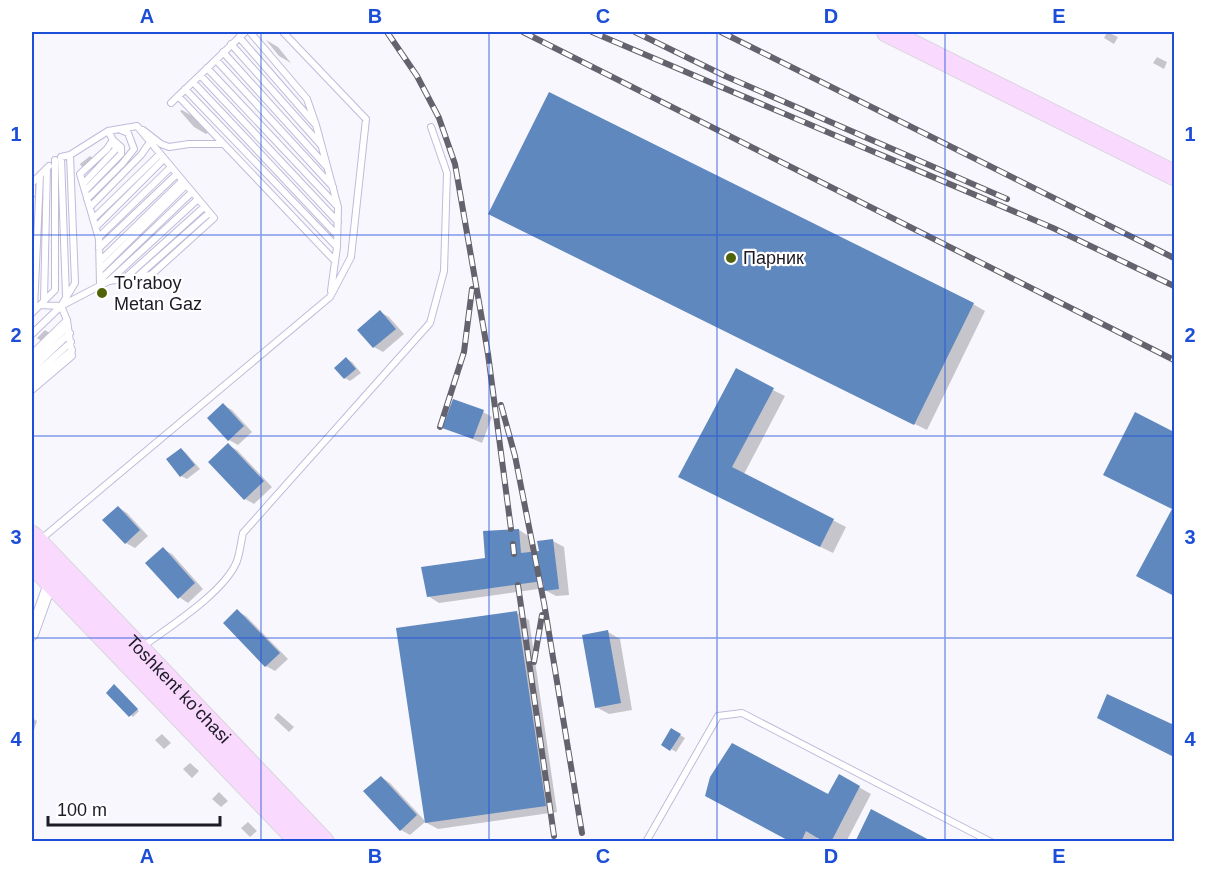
<svg xmlns="http://www.w3.org/2000/svg" width="1206" height="873" font-family="Helvetica,sans-serif">
<style>
.shadow{fill:#0003}
.building{fill:#5f88be}
.lines{fill:none;stroke-linecap:round;stroke-linejoin:round}
.service-casing{stroke:#bebcda;stroke-width:8}
.minor-casing{stroke:#bebcda;stroke-width:14}
.primary-casing{stroke:#d6d6d8;stroke-width:22}
.service{stroke:#fff;stroke-width:6}
.minor{stroke:#fff;stroke-width:12}
.primary{stroke:#f9d9fe;stroke-width:20}
.rail-casing{stroke:#64636d;stroke-width:6}
.rail{stroke:#fff;stroke-width:4;stroke-dasharray:11;stroke-linecap:butt}
.grid{fill:none;stroke:#1d4ed8;stroke-width:1.5;stroke-opacity:0.55}
.poi-dot{fill:#51630a;stroke:#fff;stroke-width:2}
.labels{text-anchor:middle;dominant-baseline:central;stroke-width:4.5;stroke-linejoin:round;paint-order:stroke}
.poi-label{font-size:18px;fill:#1c1b26;stroke:#fff;text-anchor:start}
.street-label{font-size:18px;fill:#1c1b26;stroke:#fff}
.neatline{fill:none;stroke:#1d4ed8;stroke-width:2}
.grid-label{font-size:20px;text-anchor:middle;font-weight:bold;fill:#1d4ed8}
</style>
<rect width="100%" height="100%" fill="#f8f7fe"/>
<path class="shadow" d="M1107,32L1118,37L1114,44L1104,38Z
M266,40L278,47L291,63L279,56Z
M1157,57L1167,62L1164,69L1153,63Z
M182,110L194,117L209,132L206,134L194,127L180,111Z
M90,156L93,158L83,167L81,166L80,164Z
M502,220L973,304L985,311L927,430Z
M380,312L389,317L404,334L383,352L374,347L359,330Z
M45,330L54,336L47,345L37,338Z
M347,359L352,362L361,373L350,381L345,378Z
M773,390L785,396L744,474L846,527L833,553L692,484Z
M223,405L232,410L252,432L238,445L229,440Z
M483,412L492,417L482,443L444,427Z
M1136,414L1174,433V595L1138,575L1173,509Z
M228,445L237,450L272,487L254,504L245,499L210,462Z
M181,449L186,453L200,469L187,479L181,476L168,460Z
M118,507L127,513L148,536L135,548L126,543Z
M519,530L530,537L531,553L540,552L553,541L564,547L569,595L556,596L545,590V588L439,603L428,596L486,560Z
M163,549L172,554L203,589L188,603L179,597Z
M237,611L246,616L288,659L275,671L266,666Z
M517,613L529,620L557,812L438,829L425,822L410,835L401,830L365,792L381,777L390,783L426,822Z
M608,632L620,639L632,710L609,714L596,707Z
M117,688L139,711L133,717L108,693Z
M278,713L294,727L289,732L274,718Z
M1174,717V757L1111,725H1171Z
M32,718L37,721L34,730L32,729Z
M672,730L685,738L676,752L663,744Z
M162,734L171,743L164,749L155,740Z
M190,763L199,771L192,778L183,769Z
M839,776L871,794L846,842H827L818,836L816,842H793L829,796Z
M219,792L228,801L221,807L212,799Z
M248,822L257,831L250,837L241,828Z"/>
<path class="building" d="M549,92L974,303L914,425L488,214Z
M380,310L396,329L373,348L357,330Z
M346,357L356,369L344,379L334,368Z
M736,368L774,388L732,467L834,519L820,547L678,477Z
M453,399L484,410L473,439L442,428Z
M223,403L244,426L228,441L207,418Z
M1135,412L1174,432V596L1136,576L1172,509L1103,475Z
M228,443L264,481L244,500L208,462Z
M181,448L195,465L180,477L166,459Z
M118,506L140,530L125,544L102,520Z
M519,529L521,553L539,551L537,541L553,539L559,589L544,591L543,581L427,597L421,567L485,558L483,531Z
M163,547L195,583L178,599L145,563Z
M237,609L280,653L265,667L223,623Z
M517,611L546,806L425,823L396,628Z
M608,630L621,703L595,708L582,635Z
M114,684L138,709L129,717L106,693Z
M1107,694L1174,725V757L1097,718Z
M671,728L681,734L670,751L661,745Z
M732,743L828,794L839,774L860,786L831,842H824L806,831L801,842H791L705,796L710,777Z
M381,776L417,815L400,831L363,791Z
M871,809L933,842H855Z"/>
<g class="lines">
<g class="service-casing">
<path id="service" d="M250,32L307,99L316,125L338,207L337,247L331,291
M239,37L314,123
M231,44L321,145
M223,52L327,167
M216,60L333,187
M207,68L337,206
M200,75L338,222
M193,82L337,235
M185,89L337,247
M178,96L335,261
M171,103L245,32
M143,130L161,144L169,147L189,144H223
M32,183L49,166
M83,184L116,149L113,140
M85,191L121,154V147L113,140
M32,194V183
M87,199L122,164L134,149L128,133L121,130
M90,207L141,155L150,142
M93,219L160,154
M96,227L164,159
M99,237L171,167
M99,248L177,174
M100,261L182,181
M100,270L186,185
M138,276L209,213
M124,279L204,207
M100,280L192,192
M100,285L99,239L80,174L107,149L113,140L108,131
M66,296L61,157L70,155
M44,300L47,168
M40,305L61,306L109,281L198,199
M34,310L40,175
M32,313L55,290V160
M32,334L61,306L75,283L70,155L108,131L137,126L214,218L151,275L109,281
M32,354L67,320
M32,361L67,327
M32,369L70,333
M32,377L71,342
M32,384L72,350
M32,390L72,356L67,320L61,306
M40,540L330,297L351,257L366,119L283,32
M142,647C169,627 225,592 237,561C240,552 241,542 243,533L430,323L444,271L447,173L431,127
M646,842L718,716L742,713L991,842"/>
</g>
<g class="minor-casing">
<path id="minor" d="M32,634L52,578"/>
</g>
<g class="primary-casing">
<g id="primary">
<path d="M887,32L1174,175"/>
<path id="s1" d="M32,536L324,842"/>
<path d="M32,563L300,842"/>
</g>
</g>
<use href="#service" class="service"/>
<use href="#minor" class="minor"/>
<use href="#primary" class="primary"/>
<g class="rail-casing">
<path id="rail" d="M387,32L417,76L439,118L455,164L488,354L511,529
M523,32L1174,360
M592,32L1053,228L1174,286
M635,32L725,76L1007,199
M721,32L1174,258
M501,405L515,456L544,603L582,833
M440,427L464,352L472,289
M513,544L514,554
M518,585L554,836
M534,662L542,615"/>
</g>
<use href="#rail" class="rail"/>
</g>
<path class="grid" d="M261,32V842M489,32V842M717,32V842M945,32V842M32,235H1174M32,436H1174M32,638H1174"/>
<g class="poi-dot">
<circle cx="731" cy="258" r="6"/>
<circle cx="102" cy="293" r="6"/>
</g>
<g class="labels">
<g class="poi-label">
<text x="743" y="258">Парник</text>
<text x="114" y="283">To'raboy<tspan x="114" dy="21">Metan Gaz</tspan></text>
</g>
<g class="street-label">
<text stroke="none"><textPath href="#s1" startOffset="212">Toshkent ko'chasi</textPath></text>
</g>
</g>
<rect width="1206" height="873" fill="none" stroke="#ffffff" stroke-width="66"/>
<path d="M48 816v9h172v-9" fill="none" stroke="#1c1b26" stroke-width="3"/>
<text x="57" y="816" font-size="18" fill="#1c1b26" stroke="#ffffff" stroke-width="4.5" paint-order="stroke">100 m</text>
<rect x="33" y="33" width="1140" height="807" class="neatline"/>
<g class="grid-label">
<text x="147" y="23">A</text>
<text x="375" y="23">B</text>
<text x="603" y="23">C</text>
<text x="831" y="23">D</text>
<text x="1059" y="23">E</text>
<text x="16" y="141">1</text>
<text x="1190" y="141">1</text>
<text x="16" y="342">2</text>
<text x="1190" y="342">2</text>
<text x="16" y="544">3</text>
<text x="1190" y="544">3</text>
<text x="16" y="746">4</text>
<text x="1190" y="746">4</text>
<text x="147" y="863">A</text>
<text x="375" y="863">B</text>
<text x="603" y="863">C</text>
<text x="831" y="863">D</text>
<text x="1059" y="863">E</text>
</g>
</svg>
